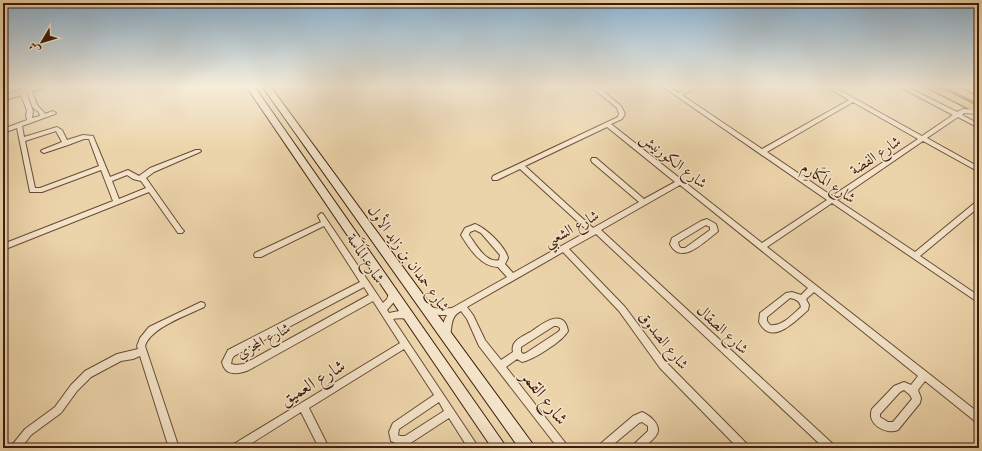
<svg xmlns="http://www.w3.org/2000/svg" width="982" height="451" font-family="'Gentium Book Plus',Amiri,serif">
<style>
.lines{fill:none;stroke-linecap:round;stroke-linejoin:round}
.street-casing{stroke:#694a35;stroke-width:2}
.secondary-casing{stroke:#3d1c0e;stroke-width:2}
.primary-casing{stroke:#3d1c0e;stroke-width:2}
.street{fill:#f3e3c8;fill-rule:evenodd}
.secondary{fill:#f3e3c8;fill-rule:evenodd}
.primary{fill:#e6ba75;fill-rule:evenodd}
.labels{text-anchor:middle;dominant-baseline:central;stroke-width:3;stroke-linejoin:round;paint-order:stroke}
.street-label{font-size:15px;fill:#3d1c0e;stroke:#f3e3c8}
.near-street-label{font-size:18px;fill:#3d1c0e;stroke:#f3e3c8}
</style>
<rect width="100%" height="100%" fill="#ecd4aa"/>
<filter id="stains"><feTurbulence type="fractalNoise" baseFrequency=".005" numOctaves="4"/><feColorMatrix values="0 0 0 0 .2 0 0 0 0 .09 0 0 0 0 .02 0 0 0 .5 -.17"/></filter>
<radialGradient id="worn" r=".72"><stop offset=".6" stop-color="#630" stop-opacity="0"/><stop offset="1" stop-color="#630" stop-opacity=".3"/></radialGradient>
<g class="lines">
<g class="street-casing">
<path id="street" d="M590,86H597L621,106L625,114L622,119L611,124L762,243L827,200L662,86H669L678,93L691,86H699L682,95L762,149L849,100L825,86H832L922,136L953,115L898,86H905L957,112L963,109L979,110V114L964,113L962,115L979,124V128L958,117L927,138L979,167V172L923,141L837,200L915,252L977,201H979V207L920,256L979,296V303L832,203L767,247L979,413V424L976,422L925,381L918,390L921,398L920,403L898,430C886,435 866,424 872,409L894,386L904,382L911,385L918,376L814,292L806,299L809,305L808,310C795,321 772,347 759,322L760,313L786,293L792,292L801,295L808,288L680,185L601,230L834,445L836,448H824L596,234L569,249L625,307L666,362L748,445L750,448H738L660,368L619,311L563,252L467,307L473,315L485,340L501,360L513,352C512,348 513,344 516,341C520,337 527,334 532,331C542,324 564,307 568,331C563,341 533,360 522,362L517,359L506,367L567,445L569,448H558L479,346L467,319L461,311C449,317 453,328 449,339L446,340L443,339C440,331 443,322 447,315H439L424,311L423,309L424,307L427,306L439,309L452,308L507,277L498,267C481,267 469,248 461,235L465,228L475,224C486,228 505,246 508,258L505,264L513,273L588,231L520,169L497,180H493L492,178L493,176L618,117L619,114L617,108ZM853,102L918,139L832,196L767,152ZM607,127L675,182L644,199L596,158H592L591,160L592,162L639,202L593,228L525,166ZM475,230L481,233L500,255L499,260C486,264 475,243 469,235L470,232ZM790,298C796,299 800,301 801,307C793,314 782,327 770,325L767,321V317ZM554,326H557L560,328V330L558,332L526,353L523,354L521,352V347ZM904,390L910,395L912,399L893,422H888L880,417V414L900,392Z
M29,88C35,92 34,101 38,106C41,110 43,110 45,114L53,111L56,113L55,114L22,126L24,137L57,127L62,130L67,140L83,135L93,136L110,177L128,170L139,176L150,168L196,150H200L201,151L200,152L154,172L146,178L182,229L184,231L182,233H178L149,192L3,250V244L113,201L101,170L42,192H30L17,128L3,133V129L27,120L26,115L27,111L20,92L21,91H25L26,92L33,111L32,118L40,116L39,112L33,108L26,90ZM56,131L62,142L42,150L41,151L42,152L44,153L68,145L84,139H89L99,166L40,188H35L25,141ZM127,175L133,179L141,181L146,188L119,199L112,181Z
M321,213L323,214L383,303L387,299L390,291L393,290L396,291L397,293L393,303L387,310L389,313L399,311L412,313L413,315L412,317C406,320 400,317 393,319L479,448H468L449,418L406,446L399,445L391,441L389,432L393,423L434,395L404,349L309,408L329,448H319L301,412L244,448H230L232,445L400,343L373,301L249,370C239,374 225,377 222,362L228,350L360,282L324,226L261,257H255L254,255L255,253L321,222L318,216ZM364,287L369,295L244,364L236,365L231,364L232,359L234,356ZM439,402L444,411L405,436H400L398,435L399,429Z
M707,219L716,224L718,231L716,233C704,242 681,266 670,244L672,238L701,221ZM706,225L710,227V230L685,248H681L679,246L678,242Z
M201,302L204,303L205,305L204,307C188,315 150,328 145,346L179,448H169L140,356L133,359L121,361L91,377L77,391L61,413L31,435L21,448H10L12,445L25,429L55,407L71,385L85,371L117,354L138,349L137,346L140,338L149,327Z
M642,412C651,416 664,427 655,437C652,441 647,444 643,448H631L633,445L648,431V426L642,422L639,423L609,448H597L599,445L633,416Z"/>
</g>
<g class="secondary-casing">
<path id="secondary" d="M246,86H254L507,448H492Z
M262,86H270L532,443L534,448H519Z"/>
</g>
<g class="primary-casing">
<path id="primary" d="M31,86H46L44,88L3,101V95Z
M924,86H937L979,107V114Z
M943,86H956L979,97V104Z"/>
</g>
<use href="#street" class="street"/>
<use href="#secondary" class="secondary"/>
<use href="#primary" class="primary"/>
</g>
<linearGradient id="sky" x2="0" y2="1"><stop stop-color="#8bb4d4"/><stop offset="0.58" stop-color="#f6ecd9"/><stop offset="1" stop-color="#f6ecd9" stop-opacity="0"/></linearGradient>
<rect width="982" height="149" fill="url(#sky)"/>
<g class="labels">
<g class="street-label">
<text transform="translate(875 155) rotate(-34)">شارع الفضة</text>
<text transform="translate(674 160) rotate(38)">شارع الكورنيش</text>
<text transform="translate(829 182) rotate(34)">شارع المَكَارِم</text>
<text transform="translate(571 228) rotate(-29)">شارع الشعبي</text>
<text transform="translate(366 258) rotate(57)">شارع المَاسَة</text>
<text transform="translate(409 258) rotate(54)">شارع حمدان بن زايد الأول</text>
<text transform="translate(723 329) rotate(43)">شارع الصقال</text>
<text transform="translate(263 340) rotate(-28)">شارع المجزي</text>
<text transform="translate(664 340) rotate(51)">شارع الصدوق</text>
</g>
<g class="near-street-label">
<text transform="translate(312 382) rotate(-31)">شارع العميق</text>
<text transform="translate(545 397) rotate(52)">شارع القمر</text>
</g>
</g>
<rect width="982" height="451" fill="none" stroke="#ecd4aa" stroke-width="16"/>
<rect x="4" y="4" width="974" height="443" fill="none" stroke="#3d1c0e" stroke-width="2"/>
<rect x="8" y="8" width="966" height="435" fill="none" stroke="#3d1c0e"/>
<g transform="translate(42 42) rotate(232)" stroke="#f3e3c8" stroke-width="3" paint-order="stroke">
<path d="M0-3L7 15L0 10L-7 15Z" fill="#3d1c0e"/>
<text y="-6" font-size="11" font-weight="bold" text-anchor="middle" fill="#3d1c0e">ش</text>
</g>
<rect width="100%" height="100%" filter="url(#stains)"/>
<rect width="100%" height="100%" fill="url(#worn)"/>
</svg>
